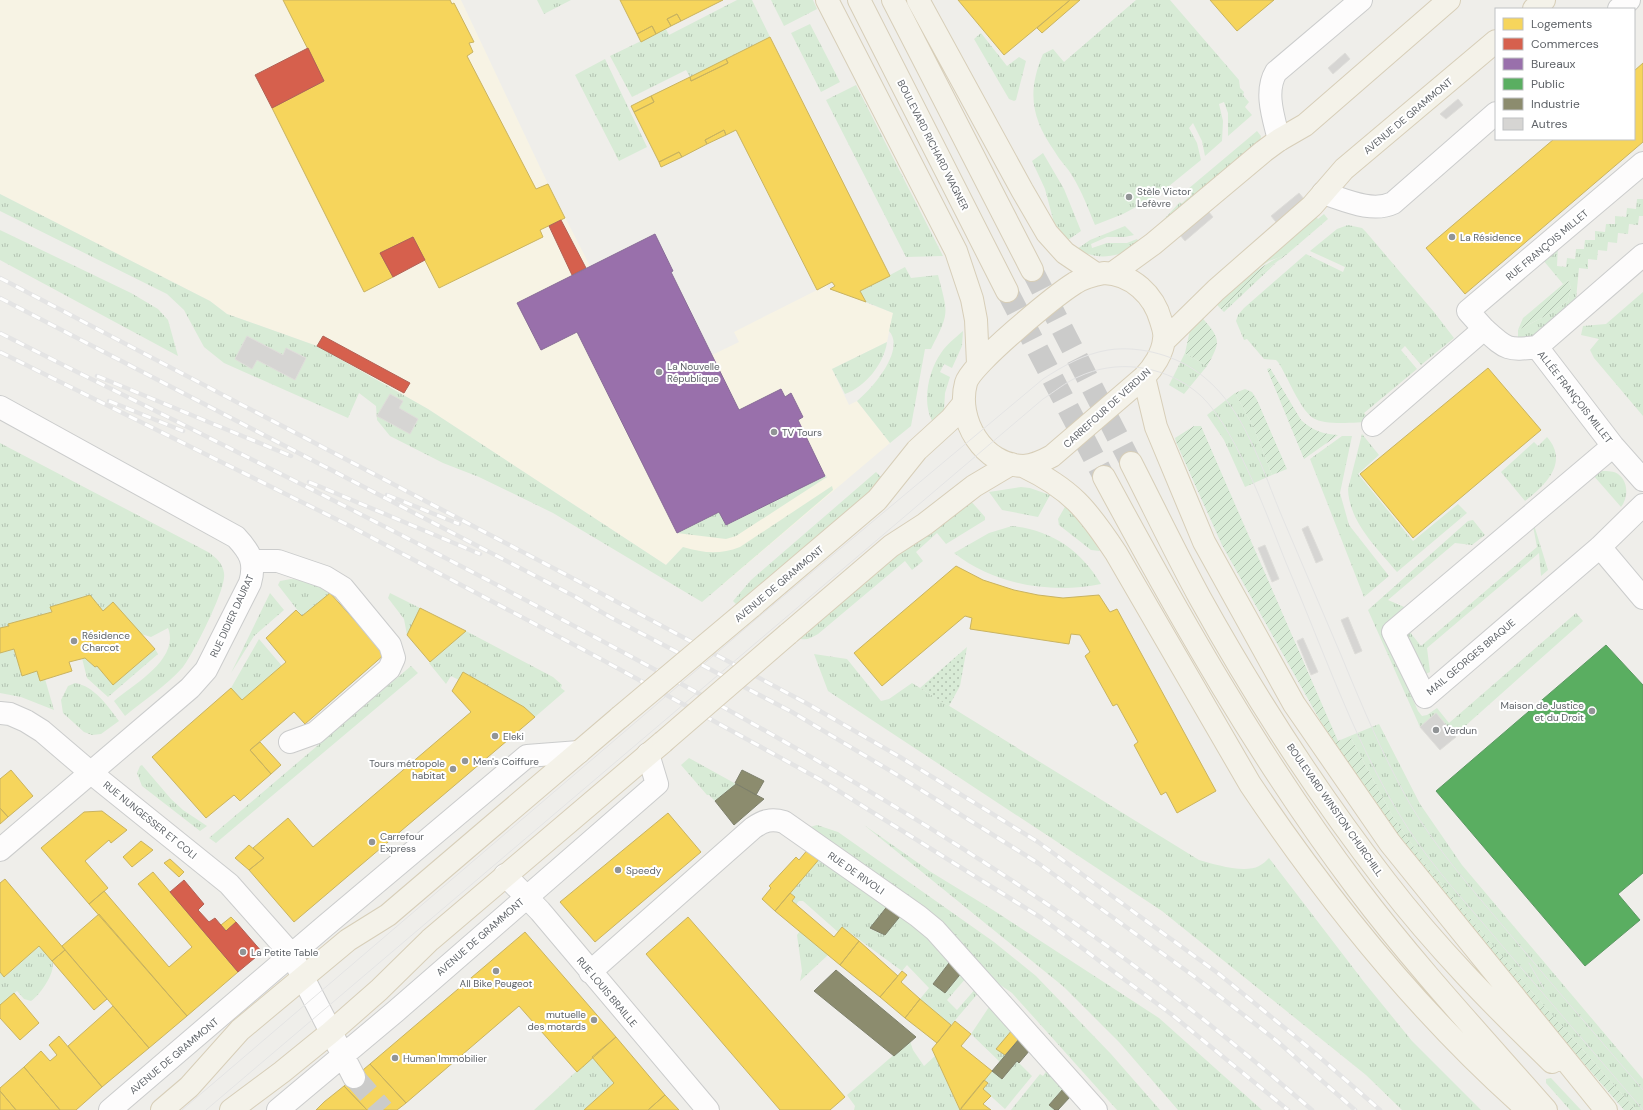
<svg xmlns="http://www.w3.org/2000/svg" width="1643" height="1110" font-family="'DM Sans',sans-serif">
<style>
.commercial{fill:#f7f3e4}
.grass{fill:url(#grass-tufts);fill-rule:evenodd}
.park{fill:url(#park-dots)}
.garden{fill:url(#garden-furrows)}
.homes{fill:#f6d55c;stroke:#c9b360}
.shops{fill:#d6604d;stroke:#b26155}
.offices{fill:#9970ab;stroke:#886c97}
.public{fill:#5aae61;stroke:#5c9863}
.industry{fill:#8c8c6e;stroke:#7e806c}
.building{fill:#d6d5d3;stroke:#deddd9}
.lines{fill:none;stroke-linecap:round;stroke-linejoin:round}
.minor-tunnel{stroke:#cbcbca;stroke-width:22;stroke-dasharray:22 11;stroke-linecap:butt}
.primary-tunnel{stroke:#cbcbca;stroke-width:22;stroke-dasharray:22 11;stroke-linecap:butt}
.minor-casing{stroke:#cbcccc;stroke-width:24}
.primary-casing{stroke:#d7ceb8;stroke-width:24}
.minor{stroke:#fdfcfc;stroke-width:22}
.primary{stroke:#f4f2e9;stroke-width:22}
.tram{stroke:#e4e4e4;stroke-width:1}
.rail-casing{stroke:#e4e4e4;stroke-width:4.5}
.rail{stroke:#fff;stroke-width:3;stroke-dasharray:9;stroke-linecap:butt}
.primary-bridge-casing{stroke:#d7ceb8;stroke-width:24;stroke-linecap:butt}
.primary-bridge{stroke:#f4f2e9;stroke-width:22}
.poi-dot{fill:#919496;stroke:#fff;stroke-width:1.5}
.labels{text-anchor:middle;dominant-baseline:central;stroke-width:4;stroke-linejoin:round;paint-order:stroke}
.street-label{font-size:10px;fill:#5f6368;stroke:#fff}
.poi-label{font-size:10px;fill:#5f6368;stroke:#fff;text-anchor:start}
</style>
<defs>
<pattern id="grass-tufts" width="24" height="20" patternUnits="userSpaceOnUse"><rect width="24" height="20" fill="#d8ebd6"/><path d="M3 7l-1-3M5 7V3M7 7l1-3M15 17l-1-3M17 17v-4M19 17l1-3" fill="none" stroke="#b2c2b1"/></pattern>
<pattern id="park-dots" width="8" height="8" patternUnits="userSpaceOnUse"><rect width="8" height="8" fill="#d8ebd6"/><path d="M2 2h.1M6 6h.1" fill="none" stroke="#b2c2b1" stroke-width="1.8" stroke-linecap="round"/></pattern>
<pattern id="garden-furrows" width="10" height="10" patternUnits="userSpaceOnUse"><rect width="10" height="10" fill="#d8ebd6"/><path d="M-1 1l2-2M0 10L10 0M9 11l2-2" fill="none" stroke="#b2c2b1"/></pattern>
</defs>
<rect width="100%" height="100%" fill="#efeeea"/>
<path class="commercial" d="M0,0H461L548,184L590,266L671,272L712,355L739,342L734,332L827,285L828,288L893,313L887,342L832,369L849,405L857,401L890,443L721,586L683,547L666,565L428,409L317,346L227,314L210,301L0,194Z"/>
<path class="grass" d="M537,0H571L544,14Z
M737,0H752L770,37L690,77L686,70L632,97L610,56L666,29L669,35Z
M771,0H813L817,9L784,26Z
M1136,0H1170L1239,80L1240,88L1244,92L1243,95L1249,102L1245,107L1252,115L1228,136V113L1224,102L1219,104L1223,121L1222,141L1205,156L1202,141L1193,123L1189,128L1197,143L1201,160L1158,195L1123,214L1095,225C1088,208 1082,192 1073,177C1068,168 1060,161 1055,152C1031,118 1027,92 1043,54L1053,49L1064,62Z
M810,24L840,82L821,92L791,33Z
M981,33L1007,66L1019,57L1026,61L1016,100L1014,101L1009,99L974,39Z
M605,59L647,147L619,161L575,75Z
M856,85L943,256L906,257L826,100Z
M1257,131L1261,136L1260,143L1153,231L1180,202L1181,204L1192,194L1188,189Z
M1043,153L1064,189L1081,231L1068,240L1054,223L1045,189L1032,161Z
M0,194L210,301L227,314L317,346L428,409L666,565L683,547C704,553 719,555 740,547L832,486L833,490L702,602L553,513L479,477L443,463L390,436L377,420L376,406L359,393L348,418L224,363L204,347L184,310L167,294L0,211ZM247,336L283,355L287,348L306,358L295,380L257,360L252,368L235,359ZM390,394L403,401L399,408L418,419L410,434L378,416Z
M1637,199H1643V216H1639L1638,225L1629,224L1628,234L1618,233L1617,243L1608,242L1607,251L1598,250L1597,260L1588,259V269L1579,268L1576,299L1531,338L1522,339L1518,337V330L1551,313L1568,301L1571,288L1568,280L1563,284L1543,260L1558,246L1557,266L1566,267L1567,258L1575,259L1576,249H1584L1585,240H1595V231L1605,232L1606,224H1615V216L1626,217L1627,208L1636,209Z
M1324,214L1328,219L1286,255L1269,261L1260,267L1219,307L1215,302L1316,216L1318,219Z
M1348,225L1362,228L1366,232L1434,312L1454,338L1421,365L1405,346L1401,350L1417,369L1364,413L1371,422C1356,422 1325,426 1313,418C1299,408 1288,377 1278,362L1276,360L1264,359L1247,339L1244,340L1236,321L1238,315L1244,308L1306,254L1343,272L1345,267L1310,251L1337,229Z
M1125,226L1134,235L1125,237H1107L1091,244L1092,248L1107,243H1127L1137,239L1141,245C1119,256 1099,262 1077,249L1090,240Z
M0,230L131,293L158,309L168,320L178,356L0,260Z
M1277,262L1224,312L1222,310L1256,277Z
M905,267L911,278L938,275C948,314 950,312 931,349H925L911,426L890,443L857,401C872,389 906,350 889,331L893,313L866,302L860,291Z
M1643,292V416L1594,358L1590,350L1599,339L1581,335L1583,326L1606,324Z
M963,331L962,346L952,368L944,364L940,372L950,377L945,393L944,410L934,424C921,405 928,371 941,353C947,344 955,338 963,331Z
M887,342C884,364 865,387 845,394L832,369Z
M1185,353L1207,366L1184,394L1169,385Z
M1235,393L1254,428L1272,475L1245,487L1224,440L1207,415Z
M1362,434L1379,455L1358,474L1413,541L1458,504L1467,513L1397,572C1377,548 1349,522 1348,489Z
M1342,436H1352L1340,493L1349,525L1389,576L1364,597L1310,459Z
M1547,437C1570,463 1544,486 1525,501L1501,472L1534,442L1538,446Z
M0,443L208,552C216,557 223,564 224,573C227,588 193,654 183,667C166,686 144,700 125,716L114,701C134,684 180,659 168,628L151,637L141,634L113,602L103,611L89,595L51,607L52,612L9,624V626L0,628Z
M1602,471C1608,471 1614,471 1618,474C1629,482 1628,498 1621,507L1593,475Z
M876,472L881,477L871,493L740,608L733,601L751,580Z
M825,476L827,477L736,536L726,539L677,533L719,512L726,525Z
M1021,487L1030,488L1050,495L1038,517L1002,510L989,492Z
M970,500L985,517V520L946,544L937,533L916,552L923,561L912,570L905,561L818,634C810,639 803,642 795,636L874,572Z
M1066,505L1087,530L1100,551L1091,550L1059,525L1058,519Z
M1473,520L1485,535L1472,545L1455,543L1388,600L1409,609L1385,635L1418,711L1422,716L1427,715L1437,708L1449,723L1576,613L1583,621L1455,735L1436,713L1420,727L1368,610L1468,521Z
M1534,525L1548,570L1541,576L1539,553L1427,648L1430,672L1422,676L1403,637L1409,631L1421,646L1537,547L1533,526Z
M1012,526C1051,530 1081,550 1101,584C1051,594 995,585 954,553L989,533Z
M291,579C306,580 317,585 330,593L302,616L278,585L280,581Z
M270,593L284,610L254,636L231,673Z
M390,593L420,608L407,635L404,619L388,598Z
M466,631L553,677L562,685L561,688L565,691L535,717L524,707L463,673L459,680L451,676L446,684L429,663Z
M259,639L282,666L242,700L231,688Z
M14,649L22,675L37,671L40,680L45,679L54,710L21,697L0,693V653Z
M155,649L158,654L108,697L87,678L82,658H85L95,667L97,666L113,685Z
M814,654L847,659L881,701L889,699L912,683L1199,860C1214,864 1244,874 1259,866C1263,864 1266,861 1269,858L1364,982L1412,1041L1481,1110H1402L1366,1075L1162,911L828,691Z
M411,666L418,673L216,843L209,838Z
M75,683C94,686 108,706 119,721L101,734L92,735L84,732L63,713L61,700L68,686Z
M1379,724L1420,804L1462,865L1643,1079V1110H1636L1525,984L1426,865L1392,815L1350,736Z
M689,758L736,784L715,801L709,795H707L681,765Z
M142,765L171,799L183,810L207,826L200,831L142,786L137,773L140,766Z
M817,825L838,832L994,942L1036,976L1111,1054L1160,1110H1117L1012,993L993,980L943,923L810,827Z
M864,825L931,872L993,910L1159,1018L1262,1110H1178L1119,1042L1064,987Z
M821,857L889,904L870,929L885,935L902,914L952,959L933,984L945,993L963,971L967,977L947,1000L957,1010L977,987L980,991L951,1025L920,999L929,988L907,965L902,971L842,927L838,932L803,901H799L796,904L792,901L795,897L790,893Z
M800,931L828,955L800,981L802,971L797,935Z
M39,946C43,950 50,955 52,960C57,971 40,995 31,1001L24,999L17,991L0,1005V972L5,977Z
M991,1004L1013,1029L997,1049L1005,1055L1000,1062L971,1034Z
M910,1041L913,1050L924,1066L935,1056L959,1109L961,1108L962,1110H854L855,1106L847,1095Z
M592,1057L614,1083L584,1110H534Z
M1017,1061L1032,1076L1005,1109L983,1089L988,1083L984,1080L992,1071L1003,1079Z
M1047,1070L1063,1089L1049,1105L1055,1110H1011L1040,1074L1043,1076Z
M1551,1078L1581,1110H1570L1546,1083V1079Z"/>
<path class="park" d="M967,647L960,686L949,706L920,688Z"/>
<path class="garden" d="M1286,255L1256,277L1222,310L1219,307C1239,286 1258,264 1286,255Z
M1568,280L1571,288L1568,301L1551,313L1518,330L1523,318Z
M1200,315C1219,338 1223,339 1207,366L1185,353L1190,330Z
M1270,368L1301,420C1313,431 1323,434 1338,435L1304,459L1267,369Z
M1245,389L1252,392L1257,400L1287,469L1272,475L1254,428L1235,393Z
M1194,426H1201L1338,741L1350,736L1392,815L1426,865L1525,984L1636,1110H1624L1430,885L1350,774L1222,545L1176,442L1175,438Z"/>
<path class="homes" d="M283,0H450L452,4L454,3L474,42L469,43L473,52L467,56L536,189L548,184L565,218L540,230L543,237L439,288L413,237L380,253L393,277L364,292L272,108L324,81Z
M620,0H723L681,21L677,14L667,19L671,26L656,34L652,26L637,34Z
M958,0H1070L1004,55Z
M1070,0H1080L1042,33L1037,28Z
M1210,0H1274L1237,31Z
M677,14L681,21L671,26L667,19Z
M652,26L656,34L641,42L637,34Z
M770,37L890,276L860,291L866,302L830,289L835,286L832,282L817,290L736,130L726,135L724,130L705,140L707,144L682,157L679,152L659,162L634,112L654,102L651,96L690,77L691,81L728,63L726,59Z
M726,59L728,63L691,81L690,77Z
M1643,63V142L1465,294L1426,248L1554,139H1634V71Z
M651,96L654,102L634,112L631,106Z
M724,130L726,135L707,144L705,140Z
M679,152L682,157L661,167L659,162Z
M1488,368L1541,430L1413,538L1360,474Z
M956,566L983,580L1014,590L1038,595L1063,598L1099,595L1110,612L1117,609L1216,791L1177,813L1166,792L1161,795L1134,745L1138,742L1117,704L1113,706L1085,656L1090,652L1080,635L1071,634L1069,644L970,629L972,618L965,616L882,686L854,653Z
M330,593L385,654L305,724L294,712L250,750L271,774L240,801L234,795L206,818L152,757L231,688L242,700L286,662L266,638L296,610L302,616Z
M90,595L103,611L113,602L155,649L113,685L97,666L95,667L85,658L69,662L72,671L40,681L37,671L22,676L14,649L0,653V628L9,626L8,624L52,612L50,607Z
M420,608L466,631L430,662L407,635Z
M463,672L524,707L535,717L294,922L249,870L264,858L253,848L288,818L313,847L471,712L452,691Z
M260,742L281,765L271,774L250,750Z
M11,770L33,796L8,817L0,808V779Z
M0,808L8,817L0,824Z
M102,811L127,830L111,843L109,840L85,861L108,888L89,904L41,848L84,812Z
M668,813L701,852L595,942L560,902Z
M141,841L153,850L132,867L123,857Z
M249,845L264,858L249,870L235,858Z
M809,848L821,857L775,911L762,899L771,888L769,886L796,857L799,860Z
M170,859L184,872L179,877L164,863Z
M153,872L238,972L187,1016L89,904L104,891L169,967L192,947L138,884Z
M5,879L65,950L52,961L39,946L4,977L0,972V883Z
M790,893L795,897L792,901L834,937L842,927L859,941L840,965L775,911Z
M99,914L187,1016L149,1048L62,946Z
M231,917L236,922L226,931L221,925Z
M688,917L845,1097L830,1110H780L646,954Z
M525,932L616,1037L577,1072L519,1006L406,1103L370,1064Z
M859,941L898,976L880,997L840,965Z
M65,950L107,999L94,1010L52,961Z
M902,971L907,975L901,982L920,999L905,1018L880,997Z
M14,993L39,1023L20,1040L0,1018V1005Z
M920,999L951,1025L937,1043L905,1018Z
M113,1006L149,1048L102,1087L68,1046Z
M955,1021L971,1034L961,1046L992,1071L960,1110L932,1049Z
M1013,1029L1020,1038L1005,1055L996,1049Z
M59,1036L102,1087L76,1110H60L24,1067L41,1051L50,1061L57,1055L49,1045Z
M616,1037L665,1095L648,1110H584L614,1083L592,1057Z
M370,1064L406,1103L397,1110H367L344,1086Z
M24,1067L60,1110H16L0,1091V1088Z
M984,1080L988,1083L983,1089L991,1096L983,1104L991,1110H962L961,1108Z
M344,1086L367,1110H316L324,1102Z
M0,1091L16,1110H0Z
M665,1095L679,1110H648Z"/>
<path class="shops" d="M308,48L324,81L272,108L255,75Z
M561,220L586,268L572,275L549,226Z
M413,237L425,260L393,277L380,253Z
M323,336L410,383L404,393L317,346Z
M184,880L204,904L198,910L209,922L215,918L226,931L236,922L262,952L238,972L170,892Z"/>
<path class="offices" d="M655,234L673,271L671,272L739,410L781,389L785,397L791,393L803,417L798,420L825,476L726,525L719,512L677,533L577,332L541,350L517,303Z"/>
<path class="public" d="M1606,645L1643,685V873L1618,894L1640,920L1585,966L1436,791Z"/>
<path class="industry" d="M742,770L764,781L756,795L735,783Z
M736,784L764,799L734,825L715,801Z
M889,904L902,914L885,935L870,928Z
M952,959L963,971L945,993L933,984Z
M836,970L916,1037L894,1056L814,991Z
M1020,1038L1030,1050L1019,1063L1017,1061L1002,1079L992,1071Z
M1063,1089L1070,1097L1058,1110H1055L1049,1105Z"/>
<path class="building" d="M1345,53L1350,59L1333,74L1328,68Z
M1458,99L1463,105L1446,119L1440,114Z
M1299,193L1304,199L1276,222L1271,216Z
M1208,211L1213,217L1185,241L1180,235Z
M247,336L283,355L286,348L306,358L295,380L257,360L252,369L235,359Z
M390,394L403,401L399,408L418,419L410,434L377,416Z
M1308,526L1323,560L1316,563L1302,529Z
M1265,545L1279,579L1272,582L1258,548Z
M1348,617L1362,651L1355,654L1341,620Z
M1303,638L1318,672L1311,675L1297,641Z
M1436,713L1456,737L1440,750L1420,727Z"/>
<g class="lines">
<path class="minor-tunnel" d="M354,1077L383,1110"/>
<path class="primary-tunnel" d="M1032,270L1131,463
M1007,291L1104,477"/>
<g class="minor-casing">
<path id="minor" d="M1619,9L1629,0
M1279,140C1274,119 1264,92 1276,72L1361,0
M1323,193C1345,200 1372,213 1393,203L1496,113
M1643,255L1537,347L1613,446L1643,480
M1484,329L1468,311L1643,163
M0,407L236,537C250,552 256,562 250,583L206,670L190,688L0,850
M1373,425L1484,329C1506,349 1507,351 1537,347
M1613,446L1393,632L1425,697L1600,547L1643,505
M1600,547L1643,598
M252,561H278L325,577L343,588L390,645L394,658L389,669L315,733L290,742
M0,713L10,714L26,721L42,731L90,772L229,884L291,954L354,1077
M505,875L540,911L708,1110
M590,972L753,828C763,821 771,818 784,822L918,916L935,930L1096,1110
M110,1110L325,926L527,756L579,752
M278,1110L396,1011L657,784L648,754"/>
</g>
<g class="primary-casing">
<path id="primary" d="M827,0L956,251L972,299L976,320L978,364
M859,0L1007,291
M893,0L1032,270
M918,0L1022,190L1047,233L1065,253L1096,274
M1534,9L1544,0
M1104,273C1132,274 1154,295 1161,321C1163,327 1165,334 1164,339C1163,353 1153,368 1144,377L1052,456C1043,461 1034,465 1024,466C983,466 956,419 966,383C971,364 1056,295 1075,283C1084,277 1094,275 1104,273Z
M1113,273L1153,244L1264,151L1279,140L1305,125L1449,0
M1165,340L1216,290L1312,206L1344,169L1496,41
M1144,377L1156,427L1204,542L1294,704L1390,843L1606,1110
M1131,463C1154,508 1176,554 1200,598C1255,697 1317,793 1386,882C1436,947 1493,1005 1552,1062
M1023,466C1071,489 1087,509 1116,553L1250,784C1330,903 1420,1015 1528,1110
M1104,477C1180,618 1260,759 1357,888C1415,965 1482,1037 1546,1110
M751,607L877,500L917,450L951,419L964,403
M788,634L891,546L925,524L974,486L1011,464
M162,1110L189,1087L240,1030L348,940L388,915L620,717
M231,1110L282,1072L330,1033L379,990L430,940L663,742"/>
</g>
<use href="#minor" class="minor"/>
<use href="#primary" class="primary"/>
<path class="tram" d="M1529,963L1544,989
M182,1110L761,615L1043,379C1063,366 1084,354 1108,350C1140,345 1179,356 1204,377C1246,411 1262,470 1283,519C1302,564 1322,610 1341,655C1362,706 1383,756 1410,804C1436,848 1470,887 1503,926C1549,981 1596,1035 1643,1090
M206,1110L1043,399C1054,392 1066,382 1078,377C1116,359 1161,365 1194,390C1233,418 1268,519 1287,565C1325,654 1357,749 1409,830C1435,870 1469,906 1499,942C1547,998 1595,1054 1643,1110"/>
<g class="rail-casing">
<path id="rail" d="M0,278L578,581L806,703L900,757L1038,842L1219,974L1308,1047L1380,1110
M0,298L574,596L610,617L792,712L894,773L1038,863L1195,977L1277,1041L1355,1110
M0,333C82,375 165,415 247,457C392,529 535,604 676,681C818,759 957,840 1089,933C1166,987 1240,1048 1312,1110
M0,352L348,525L599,658L821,780L1040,917L1171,1014L1288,1110
M97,376L291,456
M109,401L183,431
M309,482L480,554
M387,495L459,524"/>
</g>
<use href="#rail" class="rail"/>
<g class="primary-bridge-casing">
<path id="primary-bridge" d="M620,717L751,607
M663,742L788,634"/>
</g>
<use href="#primary-bridge" class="primary-bridge"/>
</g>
<g class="poi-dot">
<circle cx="1129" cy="197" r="4"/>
<circle cx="1452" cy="237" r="4"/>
<circle cx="659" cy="372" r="4"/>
<circle cx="774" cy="432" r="4"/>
<circle cx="74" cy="641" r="4"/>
<circle cx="1592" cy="711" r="4"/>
<circle cx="1436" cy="730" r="4"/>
<circle cx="495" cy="736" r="4"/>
<circle cx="465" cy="761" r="4"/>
<circle cx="453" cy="769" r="4"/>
<circle cx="372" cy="842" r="4"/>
<circle cx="618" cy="870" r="4"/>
<circle cx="243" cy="952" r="4"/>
<circle cx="496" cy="971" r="4"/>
<circle cx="594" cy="1020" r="4"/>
<circle cx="395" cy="1058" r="4"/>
</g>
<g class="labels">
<g class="street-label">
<text transform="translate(1408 116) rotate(-40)">AVENUE DE GRAMMONT</text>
<text transform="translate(933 145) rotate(63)">BOULEVARD RICHARD WAGNER</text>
<text transform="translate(1547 245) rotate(-40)">RUE FRANÇOIS MILLET</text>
<text transform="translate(1575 397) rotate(52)">ALLÉE FRANÇOIS MILLET</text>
<text transform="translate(1107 408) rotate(-42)">CARREFOUR DE VERDUN</text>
<text transform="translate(779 584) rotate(-40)">AVENUE DE GRAMMONT</text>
<text transform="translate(232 616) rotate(-65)">RUE DIDIER DAURAT</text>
<text transform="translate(1471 657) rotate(-40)">MAIL GEORGES BRAQUE</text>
<text transform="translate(1335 810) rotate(55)">BOULEVARD WINSTON CHURCHILL</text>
<text transform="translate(150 820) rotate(39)">RUE NUNGESSER ET COLI</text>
<text transform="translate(856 873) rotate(35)">RUE DE RIVOLI</text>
<text transform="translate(480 937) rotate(-41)">AVENUE DE GRAMMONT</text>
<text transform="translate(607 992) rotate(50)">RUE LOUIS BRAILLE</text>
<text transform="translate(174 1056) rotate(-40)">AVENUE DE GRAMMONT</text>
</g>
<g class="poi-label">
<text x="1137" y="191">Stèle Victor<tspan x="1137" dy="12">Lefèvre</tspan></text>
<text x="1460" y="237">La Résidence</text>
<text x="667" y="366">La Nouvelle<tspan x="667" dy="12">République</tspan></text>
<text x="782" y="432">TV Tours</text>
<text x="82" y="635">Résidence<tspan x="82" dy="12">Charcot</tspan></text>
<text x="1584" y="705" text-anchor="end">Maison de Justice<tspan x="1584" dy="12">et du Droit</tspan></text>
<text x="1444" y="730">Verdun</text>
<text x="503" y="736">Eleki</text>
<text x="473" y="761">Men's Coiffure</text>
<text x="445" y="763" text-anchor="end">Tours métropole<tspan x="445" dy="12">habitat</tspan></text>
<text x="380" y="836">Carrefour<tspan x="380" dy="12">Express</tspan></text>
<text x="626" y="870">Speedy</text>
<text x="251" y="952">La Petite Table</text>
<text x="496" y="983" text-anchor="middle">All Bike Peugeot</text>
<text x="586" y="1014" text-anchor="end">mutuelle<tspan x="586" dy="12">des motards</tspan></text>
<text x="403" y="1058">Human Immobilier</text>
</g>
</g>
<rect x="1495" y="8" width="140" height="132" fill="#ffffff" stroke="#bfc1c3"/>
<rect x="1503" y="18" width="20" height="12" fill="#f6d55c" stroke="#bfc1c3"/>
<text x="1531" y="28" font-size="12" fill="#5f6368">Logements</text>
<rect x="1503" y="38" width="20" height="12" fill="#d6604d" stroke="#bfc1c3"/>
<text x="1531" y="48" font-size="12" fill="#5f6368">Commerces</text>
<rect x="1503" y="58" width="20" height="12" fill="#9970ab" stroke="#bfc1c3"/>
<text x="1531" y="68" font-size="12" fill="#5f6368">Bureaux</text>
<rect x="1503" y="78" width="20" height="12" fill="#5aae61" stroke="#bfc1c3"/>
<text x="1531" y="88" font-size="12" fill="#5f6368">Public</text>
<rect x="1503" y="98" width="20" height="12" fill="#8c8c6e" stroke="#bfc1c3"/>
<text x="1531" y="108" font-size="12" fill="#5f6368">Industrie</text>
<rect x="1503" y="118" width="20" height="12" fill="#d6d5d3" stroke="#bfc1c3"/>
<text x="1531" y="128" font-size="12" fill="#5f6368">Autres</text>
</svg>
